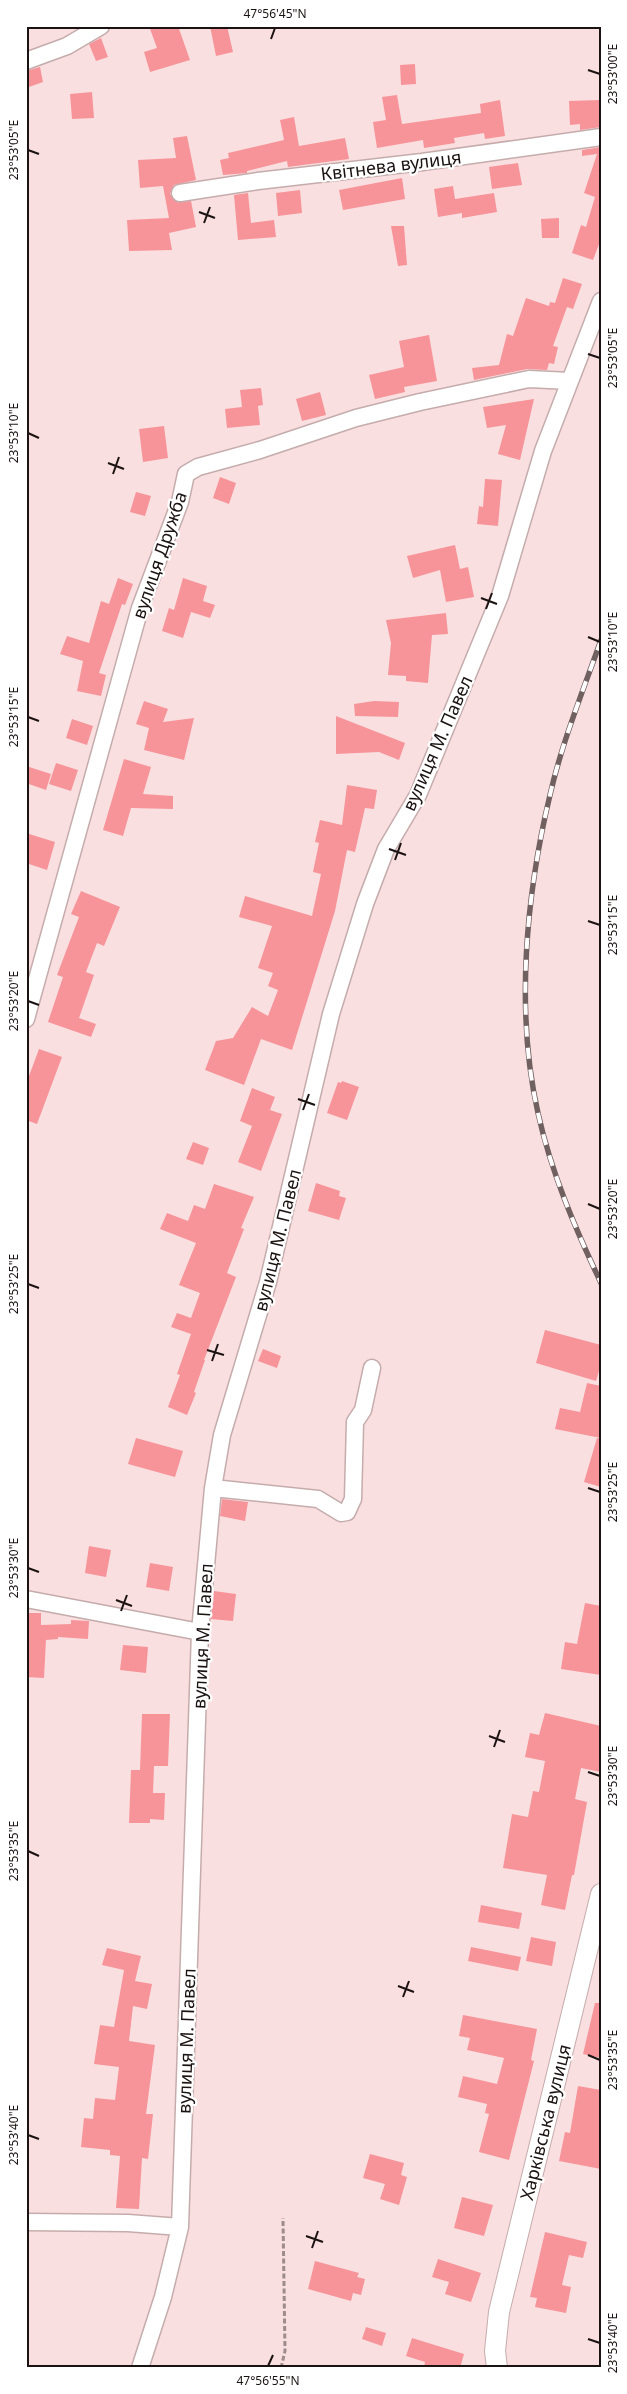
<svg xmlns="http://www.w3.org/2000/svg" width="627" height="2394" font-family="'Noto Sans',sans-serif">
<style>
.building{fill:#f79499}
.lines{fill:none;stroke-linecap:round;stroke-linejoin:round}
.minor-casing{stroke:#c5acac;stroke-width:19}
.tertiary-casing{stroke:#c5acac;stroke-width:22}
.path{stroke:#9e8b8b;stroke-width:3;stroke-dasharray:5 2.5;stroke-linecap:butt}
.minor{stroke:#fff;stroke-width:16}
.tertiary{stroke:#fff;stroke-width:20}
.rail-casing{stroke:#706060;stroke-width:5.5}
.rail{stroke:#fff;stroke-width:4;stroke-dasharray:11;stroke-linecap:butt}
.ticks{fill:none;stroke:#1b1212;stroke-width:2}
.labels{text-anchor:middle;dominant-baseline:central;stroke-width:4.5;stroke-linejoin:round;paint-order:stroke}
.street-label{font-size:18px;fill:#1b1212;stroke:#fff}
.neatline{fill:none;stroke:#1b1212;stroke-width:2}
.ticks-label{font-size:12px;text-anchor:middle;fill:#1b1212}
</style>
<rect width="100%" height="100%" fill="#fadfe0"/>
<path class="building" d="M149,26H178L190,60L150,72L144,52L157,48Z
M210,26H227L233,52L216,56Z
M101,38L108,57L96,61L89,44Z
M415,64L416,84L401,85L400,65Z
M40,67L43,82L26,88V71Z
M92,92L94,118L72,119L70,94Z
M397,95L402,124L481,113L480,104L500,100L505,136L485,139L484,133L454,138L455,143L424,148L423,140L377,148L373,122L386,120L382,97Z
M600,100L601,127L580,130V124L570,125L569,101Z
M294,117L299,146L345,138L349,159L288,167L287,161L247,171V173L223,175L220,160L229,158L228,153L284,140L280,120Z
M187,136L196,180L174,185L170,194L177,202L191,201L196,227L169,233L172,250L129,251L127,220L169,218L163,186L140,188L138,160L176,158L173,138Z
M601,147V239L593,260L572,253L581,225L586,227L595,197L584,193L597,154L582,156V150Z
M518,163L522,185L492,189L489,167Z
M402,178L405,199L343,210L339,190Z
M453,186L455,199L494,193L497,212L462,218V213L438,217L434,189Z
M300,190L302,213L278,216L276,193Z
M248,193L251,223L274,220L276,237L238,240L234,195Z
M559,218V238H542L541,219Z
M391,226H404L407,265L398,266Z
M563,278L582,284L573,309L567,307L553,346L558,347L554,364L549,363L547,370L527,369L474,380L472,368L499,365L507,334L513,336L526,298L549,306L550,302L555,303Z
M429,335L437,381L404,387L405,392L375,399L369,375L404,367L399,341Z
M261,388L263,405L258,406L260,425L227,428L225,409L242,407L240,390Z
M320,392L326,415L302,421L296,399Z
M534,399L520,460L498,454L506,425L487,428L483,407Z
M164,426L168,458L143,462L139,429Z
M220,477L236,483L229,504L213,498Z
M485,479L502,480L498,526L477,524L479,506L483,507Z
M136,492L151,496L145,516L130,512Z
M455,545L460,569L468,567L474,597L446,602L440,570L413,578L407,556Z
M118,578L133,584L125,605L122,604L99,673L106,675L101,696L77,691L83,661L60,654L67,636L89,643L101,601L109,604Z
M183,578L207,586L203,601L215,605L210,618L191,612L183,638L162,631L169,608L174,610Z
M446,613L448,634L432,635L428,683L406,681V676L388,675L391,643L386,620Z
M144,701L168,709L163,722L194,718L184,760L144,750L149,728L136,724Z
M374,701L399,702L398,717L355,716L354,704Z
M336,716L405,743L399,760L379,752L336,754Z
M72,719L93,726L87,745L66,738Z
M124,759L151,767L143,794L173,796V809L131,808L123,836L103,830Z
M56,763L78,770L71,791L49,784Z
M26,766L51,774L46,790L26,783Z
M347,785L377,790L374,809L365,808L355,852L347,850L335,911L292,1050L261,1039L244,1085L205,1070L216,1041L233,1038L252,1007L268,1016L278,990L268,986L273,973L258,968L272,926L239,917L245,896L312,916L321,874L313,872L319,843L315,842L320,820L342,825Z
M26,833L55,842L47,870L26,863Z
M81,891L120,907L104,946L97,943L86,972L94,975L79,1018L96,1024L91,1037L48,1022L63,977L57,975L79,917L71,914Z
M39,1049L62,1057L37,1124L26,1120V1084Z
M342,1081L359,1087L347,1120L327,1113L338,1082L341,1083Z
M252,1088L275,1097L270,1110L282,1114L261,1171L238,1162L252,1126L240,1121Z
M193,1142L209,1148L203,1165L186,1159Z
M316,1183L340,1191L339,1196L346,1198L339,1220L308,1211Z
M214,1184L254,1197L241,1228L244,1229L227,1273L236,1277L204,1360H205L194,1392L196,1393L187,1415L168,1407L180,1375L177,1374L191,1334L171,1327L177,1313L191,1318L200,1293L179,1285L196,1243L160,1229L167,1213L188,1221L194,1205L205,1209Z
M545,1330L601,1345V1364L596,1381L536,1363Z
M263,1349L281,1356L277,1368L258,1361Z
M587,1383L601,1386V1438L555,1429L560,1408L580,1412Z
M136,1438L183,1451L175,1477L128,1464Z
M597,1438L601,1439V1487L584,1482Z
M222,1499L248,1502L245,1521L220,1516Z
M89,1546L111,1550L106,1577L85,1573Z
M150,1563L173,1567L169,1591L146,1587Z
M214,1591L236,1594L233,1621L211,1619Z
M585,1603L601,1606V1675L561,1669L565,1642L577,1644Z
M26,1613H41V1625L71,1624V1620L89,1621L88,1639L58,1637V1639L46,1640L44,1678L26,1677Z
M123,1645L148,1647L146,1673L120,1670Z
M545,1713L601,1726V1772L581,1768L575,1799L587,1802L574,1875H572L565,1910L541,1905L547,1875L503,1868L512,1814L528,1817L533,1791L539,1792L545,1761L525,1757L530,1733L539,1735Z
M142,1714H170L168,1766H154L153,1793H165L164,1820L150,1819V1823H129L131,1770H140Z
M481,1905L522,1913L519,1929L478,1922Z
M531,1937L556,1942L552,1966L526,1961Z
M471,1947L521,1957L518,1971L468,1961Z
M107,1948L141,1956L135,1981L152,1984L147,2009L133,2006L129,2041L155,2045L146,2114H153L148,2159L142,2158L139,2209L116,2208L120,2156L110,2155V2150L81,2147L84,2118L93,2119L95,2098L115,2100L119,2067L94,2064L100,2025L114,2027L124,1970L102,1965Z
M595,2003H601V2058L583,2054Z
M463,2015L537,2029L531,2060L534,2061L509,2160L479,2152L489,2114L485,2113L487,2104L458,2097L463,2076L497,2084L504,2058L467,2050L470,2038L459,2036Z
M578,2086L601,2090V2169L559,2161L565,2132L570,2133Z
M370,2154L404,2163L401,2175L407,2177L399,2205L380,2199L385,2184L363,2178Z
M462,2197L493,2205L484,2236L454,2228Z
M545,2232L587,2242L583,2258L569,2255L562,2285L571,2287L566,2313L535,2307L537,2298L530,2297Z
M438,2259L481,2273L471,2302L445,2294L449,2282L432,2277Z
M315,2261L359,2273L357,2277L365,2279L361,2295L353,2293L351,2301L308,2289Z
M366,2327L386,2333L382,2346L362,2339Z
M412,2338L464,2354L460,2368H424L425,2362L406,2356Z"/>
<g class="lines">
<g class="minor-casing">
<path id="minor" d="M26,61L67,46L101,26
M180,193L258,181L422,162L601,137
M26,1019L140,608L180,502L186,474L198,467L260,450L356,418L420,402L529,379L570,381
M213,1488L318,1499L341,1513L347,1512L353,1499L355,1422L363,1410L372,1368
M26,1599L200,1632
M26,2222L128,2223L180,2227
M140,2368L163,2297L180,2227L200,1632L213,1488L222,1435L268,1282L331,1014L365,904L386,849L418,795L500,596L543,451L601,301"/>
</g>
<g class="tertiary-casing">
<path id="tertiary" d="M497,2368L495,2351L499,2312L601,1894"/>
</g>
<path class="path" d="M281,2368L285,2351L283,2218"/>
<use href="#minor" class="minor"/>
<use href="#tertiary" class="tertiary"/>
<g class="rail-casing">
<path id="rail" d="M601,640C583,691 562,742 550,795C526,895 515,1012 538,1113C551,1172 575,1228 601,1283"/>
</g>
<use href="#rail" class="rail"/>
</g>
<path class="ticks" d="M271,39L275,28M588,70L600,74M28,150L39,154M199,212L215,218M204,223L210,207M588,354L600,358M28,433L39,438M108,463L124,469M113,474L119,457M481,598L497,604M486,609L492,593M588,637L600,642M28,717L39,721M389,849L406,855M395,860L401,843M588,921L600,925M28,1001L39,1005M298,1099L315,1105M303,1110L309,1094M588,1204L600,1209M28,1284L39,1288M207,1350L224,1355M212,1361L218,1344M588,1488L600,1492M28,1568L39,1572M116,1600L132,1606M121,1611L127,1595M489,1736L505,1742M494,1747L500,1730M588,1772L600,1776M28,1851L39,1856M398,1986L414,1992M403,1997L409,1981M588,2055L600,2060M28,2135L39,2139M306,2236L323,2242M312,2248L318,2231M588,2339L600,2343M268,2366L273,2355"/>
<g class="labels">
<g class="street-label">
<text transform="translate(391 165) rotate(-7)">Квітнева вулиця</text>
<text transform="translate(159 555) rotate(-71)">вулиця Дружба</text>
<text transform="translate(437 743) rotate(-66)">вулиця М. Павел</text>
<text transform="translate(277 1240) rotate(-76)">вулиця М. Павел</text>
<text transform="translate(202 1636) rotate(-87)">вулиця М. Павел</text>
<text transform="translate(186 2041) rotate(-88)">вулиця М. Павел</text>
<text transform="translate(545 2122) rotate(-76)">Харківська вулиця</text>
</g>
</g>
<rect width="627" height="2394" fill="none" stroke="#ffffff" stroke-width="55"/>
<rect x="28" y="28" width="572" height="2338" class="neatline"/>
<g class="ticks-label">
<text x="275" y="18">47°56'45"N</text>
<text transform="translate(613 74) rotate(-90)" y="4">23°53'00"E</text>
<text transform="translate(14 150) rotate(-90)" y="4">23°53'05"E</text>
<text transform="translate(613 358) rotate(-90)" y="4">23°53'05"E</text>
<text transform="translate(14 433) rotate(-90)" y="4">23°53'10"E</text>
<text transform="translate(613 642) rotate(-90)" y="4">23°53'10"E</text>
<text transform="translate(14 717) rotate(-90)" y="4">23°53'15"E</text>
<text transform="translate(613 925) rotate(-90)" y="4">23°53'15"E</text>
<text transform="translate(14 1001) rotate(-90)" y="4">23°53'20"E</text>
<text transform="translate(613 1209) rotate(-90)" y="4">23°53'20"E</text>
<text transform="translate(14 1284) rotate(-90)" y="4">23°53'25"E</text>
<text transform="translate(613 1492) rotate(-90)" y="4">23°53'25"E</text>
<text transform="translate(14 1568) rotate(-90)" y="4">23°53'30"E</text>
<text transform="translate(613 1776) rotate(-90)" y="4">23°53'30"E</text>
<text transform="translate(14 1851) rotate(-90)" y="4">23°53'35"E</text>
<text transform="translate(613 2060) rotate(-90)" y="4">23°53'35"E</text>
<text transform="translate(14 2135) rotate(-90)" y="4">23°53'40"E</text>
<text transform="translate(613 2343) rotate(-90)" y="4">23°53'40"E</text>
<text x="268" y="2385">47°56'55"N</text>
</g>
</svg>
